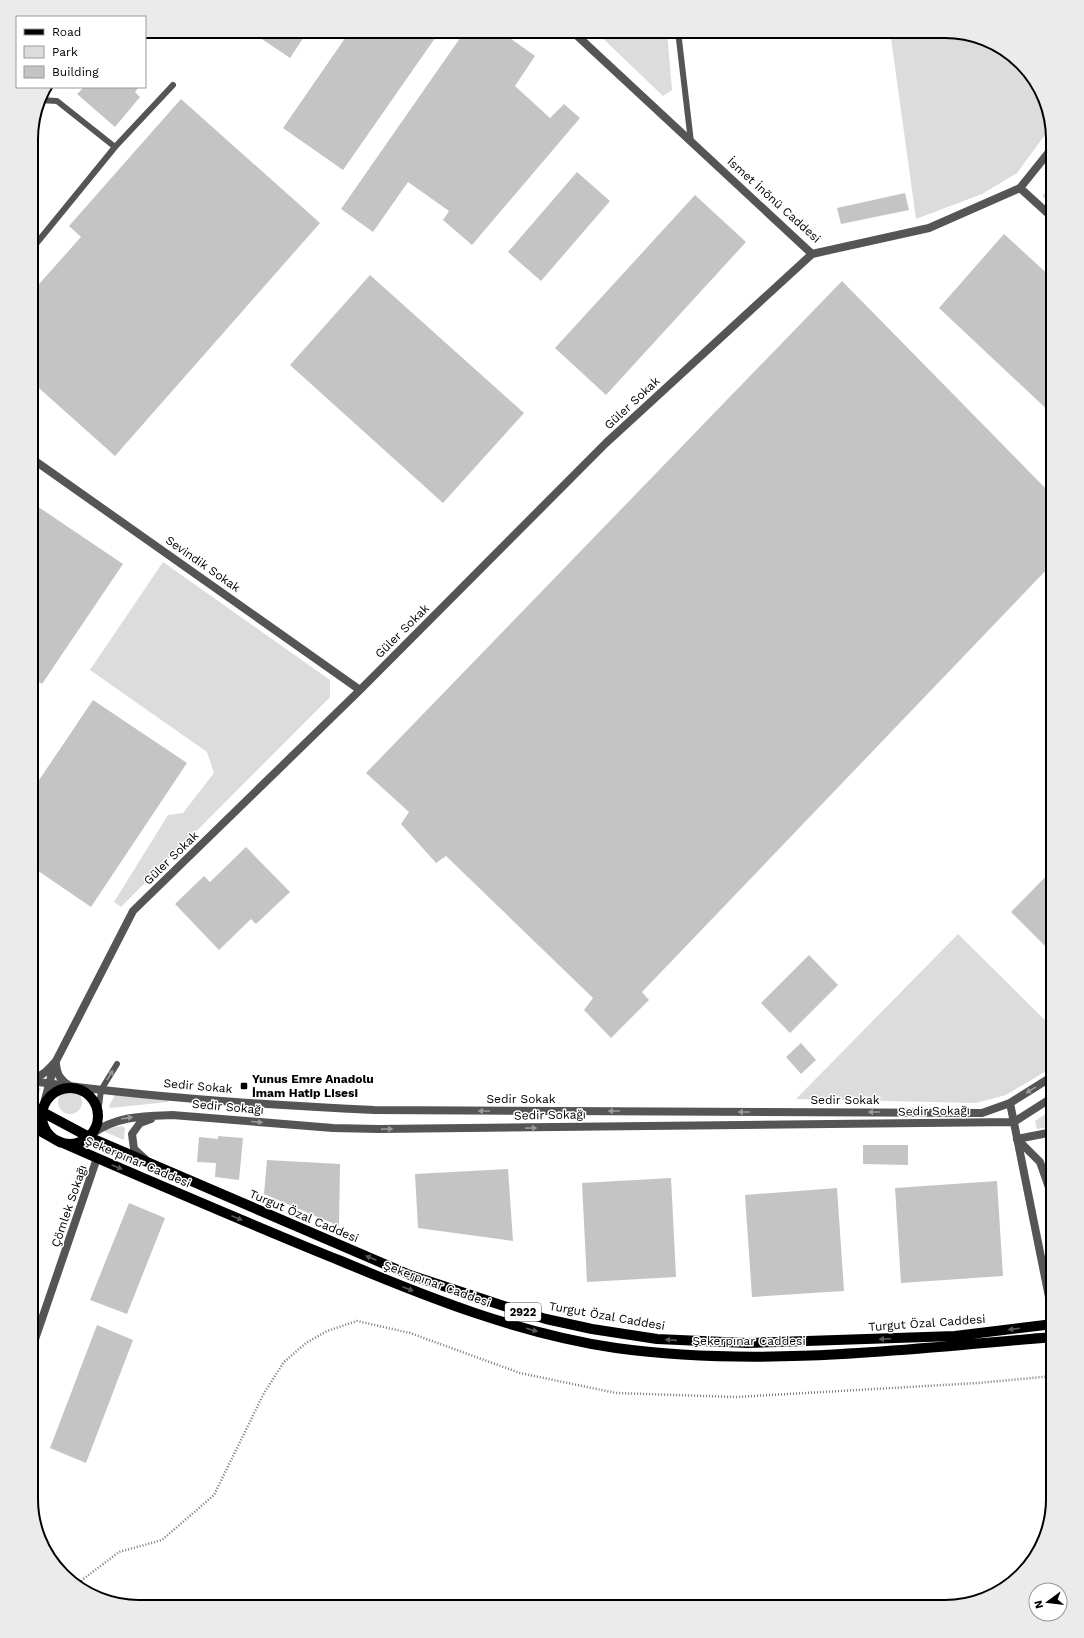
<svg xmlns="http://www.w3.org/2000/svg" width="1084" height="1638" font-family="'Work Sans',sans-serif">
<style>
.green{fill:#dcdcdc}
.building{fill:#c4c4c4}
.lines{fill:none;stroke-linecap:round;stroke-linejoin:round}
.path{stroke:#777;stroke-width:2.5;stroke-dasharray:1 2;stroke-linecap:butt}
.service{stroke:#555;stroke-width:6}
.minor{stroke:#555;stroke-width:8}
.tertiary{stroke:#555;stroke-width:8}
.primary{stroke:#000;stroke-width:10}
.oneway{fill:#999}
.oneway2{fill:#595959}
.poi-dot{fill:#000;stroke:#fff;stroke-width:1.5}
.labels{text-anchor:middle;dominant-baseline:central;stroke-width:3;stroke-linejoin:round;paint-order:stroke}
.shield{fill:#fff;stroke:#4c4c4c;stroke-width:1}
.shield-label{font-size:11px;font-weight:bold;fill:#000}
.street-label{font-size:12px;fill:#000;stroke:#fff}
.poi-label{font-size:12px;font-weight:bold;fill:#000;stroke:#fff;text-anchor:start}
.rim{fill:none;stroke:#000;stroke-width:2}
</style>
<rect width="100%" height="100%" fill="#fff"/>
<path class="green" d="M595,31H667L672,90L663,96Z
M890,31H952L1005,49L1039,85L1050,128L1017,173L982,194L916,219Z
M1053,183V206L1042,196Z
M163,562L330,680V697L121,907L114,902L168,815L183,813L214,773L207,752L90,670Z
M958,934L1053,1028V1067L1006,1095L976,1103L796,1099Z
M31,1087L41,1088L37,1098L31,1094Z
M58 1102a12 12 0 1 1 24 0a12 12 0 1 1-24 0Z
M115,1095L167,1100L168,1102L110,1108L109,1106Z
M1053,1109V1126L1037,1129L1035,1121Z
M122,1126L125,1128L124,1140L105,1132V1129Z"/>
<path class="building" d="M250,31H308L290,58Z
M350,31H440L343,170L283,128Z
M465,31H500L535,56L515,86L550,118L564,104L580,118L472,245L443,220L449,211L408,182L373,232L341,209Z
M84,87H139L135,92L140,97L115,127L77,94Z
M181,99L320,223L115,456L31,381V293L81,237L69,226Z
M577,172L610,201L541,281L508,252Z
M905,193L909,210L841,224L837,208Z
M695,195L746,242L606,395L555,348Z
M1004,234L1053,279V415L939,308Z
M370,275L524,413L443,503L290,365Z
M842,281L1053,496V563L642,992L649,1000L611,1038L584,1010L593,998L446,856L436,863L401,824L409,812L366,773Z
M31,502L123,564L42,684L31,676Z
M93,700L187,763L91,907L31,866V792Z
M246,847L290,892L256,924L251,919L219,950L175,904L204,876L210,882Z
M1053,869V954L1011,912Z
M809,955L838,985L790,1033L761,1003Z
M801,1043L816,1060L801,1074L786,1057Z
M218,1136L243,1138L239,1180L215,1177L216,1163L197,1162L199,1137L218,1139Z
M863,1145H908V1165L863,1164Z
M267,1160L340,1164L339,1226L264,1194Z
M508,1169L513,1241L418,1228L415,1174Z
M671,1178L676,1277L587,1282L582,1183Z
M997,1181L1003,1276L901,1283L895,1188Z
M837,1188L844,1291L752,1297L745,1195Z
M129,1203L165,1218L127,1314L90,1300Z
M97,1325L133,1340L86,1463L50,1448Z"/>
<g class="lines">
<path class="path" d="M78,1586L82,1580L119,1552L162,1540L214,1495L264,1393L284,1362L306,1343L327,1331L357,1321L410,1333L520,1373L616,1393L736,1397L978,1383L1053,1376"/>
<path class="service" d="M678,31L691,142
M39,100L57,101L115,147L173,85
M31,250L115,147
M98,1114L101,1090L117,1064"/>
<path class="minor" d="M1020,188L1053,218
M31,458L360,690
M56,1064C57,1075 61,1081 70,1086
M31,1079C43,1076 48,1070 56,1061L133,911L360,690L606,443L812,254
M43,1107L54,1066
M1017,1139L1040,1162L1053,1199
M1017,1139L1053,1132
M31,1351L97,1158"/>
<path class="tertiary" d="M572,31L812,254L929,228L1020,188L1053,147
M31,1081C144,1097 260,1105 374,1110L982,1113L1010,1103L1053,1076
M1010,1103L1053,1317
M92,1134C116,1116 143,1116 172,1115L333,1128L378,1129L1014,1122L1053,1097
M145,1159L134,1149L132,1134L140,1123L151,1119"/>
<path class="primary" d="M42 1116a28 28 0 1 1 56 0a28 28 0 1 1-56 0Z
M31,1106L89,1137L410,1275L507,1307L546,1319L592,1329L657,1339L747,1343L955,1336L1053,1324
M31,1126L56,1140L97,1158C178,1193 259,1228 341,1261C429,1298 520,1334 616,1348C760,1368 909,1349 1053,1337"/>
</g>
<defs><path id="oneway-solid" d="M-6-.8H1V-3.2L6.5 0L1 3.2V.8H-6Z"/></defs>
<g class="oneway">
<use href="#oneway-solid" transform="translate(110 1075) rotate(-58)"/>
<use href="#oneway-solid" transform="translate(1031 1090) rotate(148)"/>
<use href="#oneway-solid" transform="translate(484 1111) rotate(-180)"/>
<use href="#oneway-solid" transform="translate(614 1111) rotate(-180)"/>
<use href="#oneway-solid" transform="translate(744 1112) rotate(-180)"/>
<use href="#oneway-solid" transform="translate(874 1112) rotate(-180)"/>
<use href="#oneway-solid" transform="translate(127 1118) rotate(-9)"/>
<use href="#oneway-solid" transform="translate(257 1122) rotate(5)"/>
<use href="#oneway-solid" transform="translate(531 1128) rotate(-1)"/>
<use href="#oneway-solid" transform="translate(387 1129) rotate(-1)"/>
</g>
<g class="oneway2">
<use href="#oneway-solid" transform="translate(117 1167) rotate(23)"/>
<use href="#oneway-solid" transform="translate(237 1218) rotate(23)"/>
<use href="#oneway-solid" transform="translate(371 1258) rotate(-157)"/>
<use href="#oneway-solid" transform="translate(408 1289) rotate(21)"/>
<use href="#oneway-solid" transform="translate(1014 1329) rotate(173)"/>
<use href="#oneway-solid" transform="translate(532 1330) rotate(16)"/>
<use href="#oneway-solid" transform="translate(885 1339) rotate(177)"/>
<use href="#oneway-solid" transform="translate(671 1340) rotate(-176)"/>
</g>
<rect class="poi-dot" x="240" y="1082" width="8" height="8" rx="2"/>
<g class="labels">
<rect class="shield" x="505" y="1303" width="36" height="18" rx="3"/>
<g class="shield-label">
<text x="523" y="1312">2922</text>
</g>
<g class="street-label">
<text transform="translate(774 200) rotate(42)">İsmet İnönü Caddesi</text>
<text transform="translate(632 403) rotate(-43)">Güler Sokak</text>
<text transform="translate(203 564) rotate(35)">Sevindik Sokak</text>
<text transform="translate(402 631) rotate(-45)">Güler Sokak</text>
<text transform="translate(171 858) rotate(-44)">Güler Sokak</text>
<text transform="translate(198 1086) rotate(5)">Sedir Sokak</text>
<text x="521" y="1099">Sedir Sokak</text>
<text x="845" y="1100">Sedir Sokak</text>
<text transform="translate(228 1107) rotate(5)">Sedir Sokağı</text>
<text transform="translate(934 1111) rotate(-1)">Sedir Sokağı</text>
<text transform="translate(550 1115) rotate(-1)">Sedir Sokağı</text>
<text transform="translate(138 1162) rotate(23)">Şekerpınar Caddesi</text>
<text transform="translate(69 1206) rotate(-71)">Çömlek Sokağı</text>
<text transform="translate(304 1216) rotate(23)">Turgut Özal Caddesi</text>
<text transform="translate(437 1284) rotate(20)">Şekerpınar Caddesi</text>
<text transform="translate(607 1316) rotate(10)">Turgut Özal Caddesi</text>
<text transform="translate(927 1323) rotate(-4)">Turgut Özal Caddesi</text>
<text x="749" y="1341">Şekerpınar Caddesi</text>
</g>
<g class="poi-label">
<text x="252" y="1079">Yunus Emre Anadolu<tspan x="252" dy="14">İmam Hatip Lisesi</tspan></text>
</g>
</g>
<path d="M0 0H1084V1638H0ZM139 38H945A101 101 0 0 1 1046 139V1499A101 101 0 0 1 945 1600H139A101 101 0 0 1 38 1499V139A101 101 0 0 1 139 38Z" fill="#ebebeb" fill-rule="evenodd"/>
<path class="rim" d="M139 38H945A101 101 0 0 1 1046 139V1499A101 101 0 0 1 945 1600H139A101 101 0 0 1 38 1499V139A101 101 0 0 1 139 38Z"/>
<rect x="16" y="16" width="130" height="72" fill="#ffffff" stroke="#999999"/>
<rect x="24" y="29" width="20" height="6" fill="#000000" stroke="#999999"/>
<text x="52" y="36" font-size="12" fill="#000000">Road</text>
<rect x="24" y="46" width="20" height="12" fill="#dcdcdc" stroke="#999999"/>
<text x="52" y="56" font-size="12" fill="#000000">Park</text>
<rect x="24" y="66" width="20" height="12" fill="#c4c4c4" stroke="#999999"/>
<text x="52" y="76" font-size="12" fill="#000000">Building</text>
<g transform="translate(1048 1602) rotate(255)"><circle r="19" fill="#ffffff" stroke="#999999"/>
<path d="M0-3L7 15L0 10L-7 15Z" fill="#000000"/>
<text y="-6" font-size="11" font-weight="bold" text-anchor="middle" fill="#000000">N</text>
</g>
</svg>
